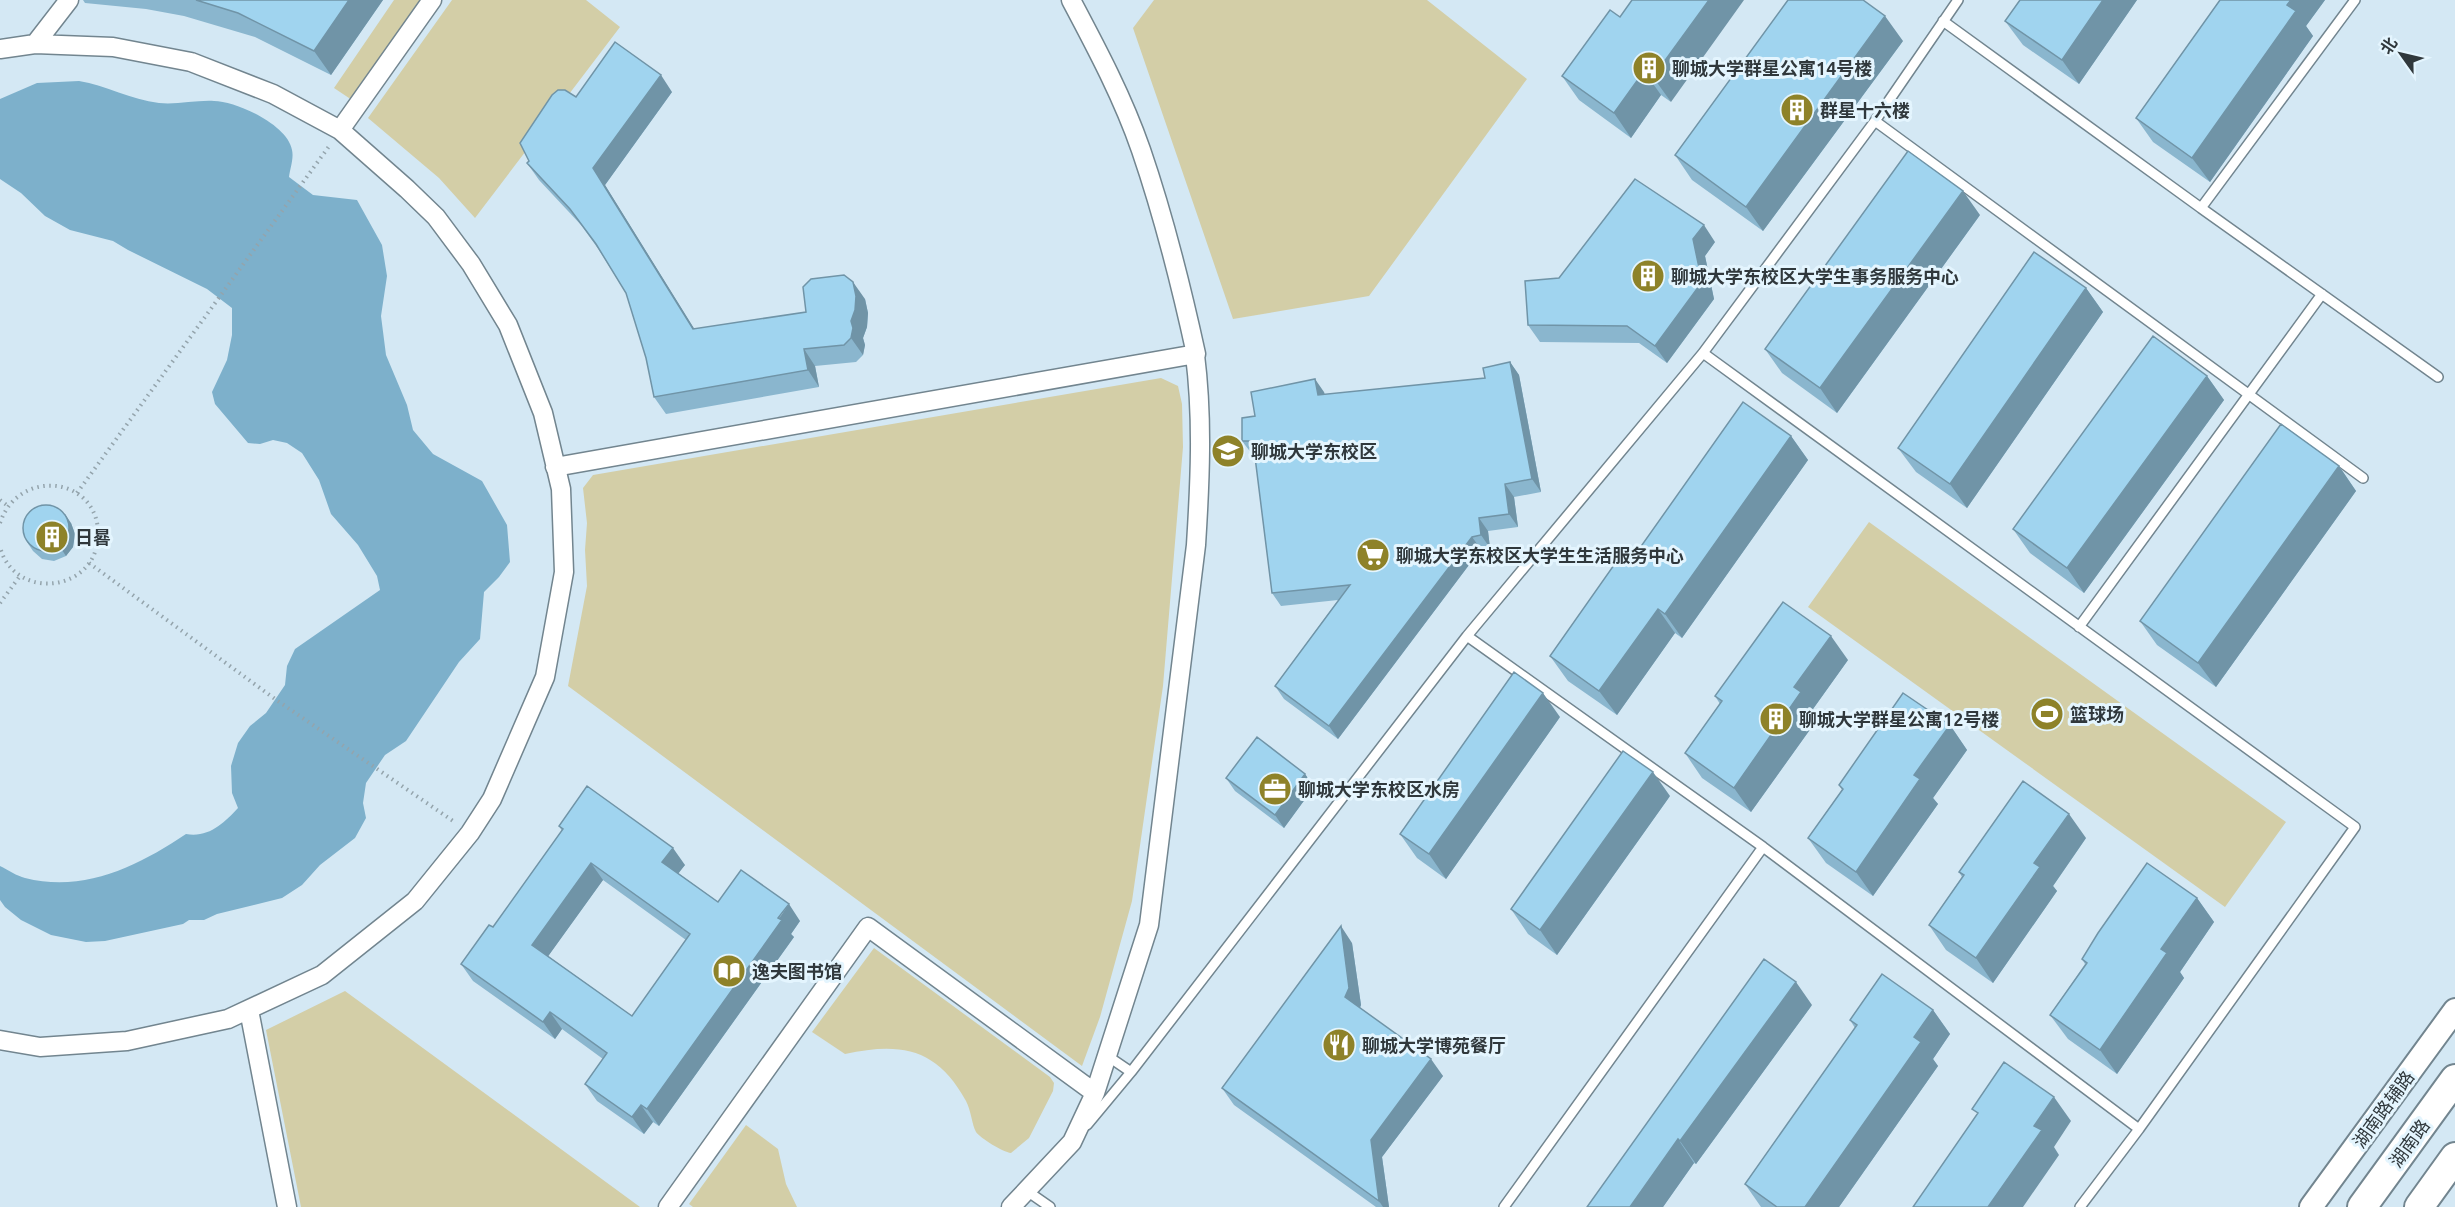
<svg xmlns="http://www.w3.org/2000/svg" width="2455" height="1207" font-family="Ubuntu,'Noto Sans SC',sans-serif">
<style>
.green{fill:#d3cea7}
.water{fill:#7db0cb}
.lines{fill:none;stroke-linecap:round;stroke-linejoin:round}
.service-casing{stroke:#72858f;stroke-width:12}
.minor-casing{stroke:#72858f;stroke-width:21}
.tertiary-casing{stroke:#72858f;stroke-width:26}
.primary-casing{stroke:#72858f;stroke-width:32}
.path{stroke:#94a4ac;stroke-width:4;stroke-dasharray:1.5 4.5;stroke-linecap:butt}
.service{stroke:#fff;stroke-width:9}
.minor{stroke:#fff;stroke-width:18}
.tertiary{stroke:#fff;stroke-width:22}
.primary{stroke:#fff;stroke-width:28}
.wall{fill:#8ab6ce;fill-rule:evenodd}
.shaded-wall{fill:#7094a7}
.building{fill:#a0d4ef;stroke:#7094a7;stroke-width:1.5;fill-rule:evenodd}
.labels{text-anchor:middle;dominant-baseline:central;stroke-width:6;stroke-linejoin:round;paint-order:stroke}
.poi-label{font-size:18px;font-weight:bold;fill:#30383c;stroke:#e4f5fe;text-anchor:start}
.street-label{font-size:18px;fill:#30383c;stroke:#e4f5fe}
</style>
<rect width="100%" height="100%" fill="#d4e8f4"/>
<path class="green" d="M394,0H422L352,100L334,88Z
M452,0H586L620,27L475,218L439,178L368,118Z
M1154,0H1427L1527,79L1369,296L1233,319L1133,28Z
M1161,378L1178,386L1182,404L1183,447L1163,686L1132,901L1100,1017L1082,1066L568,686L587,586L585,550L587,523L583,488L593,475Z
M1869,522L2286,822L2225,907L1808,607Z
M874,948L1050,1077L1054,1083L1053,1091L1029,1138L1011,1153C1003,1152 980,1138 976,1132C972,1125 971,1110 966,1101C937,1048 901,1042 845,1054L812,1032Z
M345,991L640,1207H301L266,1030Z
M746,1125L778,1149L786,1184L797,1207H693L689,1204Z"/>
<path class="water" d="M79,81C106,85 131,100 159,103C176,105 196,100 214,101C236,101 288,125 292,150C294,158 290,169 289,177L313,195L357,200L382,245L387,276L381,316L386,355L407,405L413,430L433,454L482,481L507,525L510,562L499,577L484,592L480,639L459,662L406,741L385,755L366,783L363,803L366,818L355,838L320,865L302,885L282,898L217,914L204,920H189L183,924L105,941L86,942L51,935L21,920L5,907L0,900V866C8,870 17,876 25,878C85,893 138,866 186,834C209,838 224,823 238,808L232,793L231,766L238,743L250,726L266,713L285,685L287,666L295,649L380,590L377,576L358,545L331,514L319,480L302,453L287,443L273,440L260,444L248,443L215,404L212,392L227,360L232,335V308L207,289L128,250L113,241L70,230L45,216L21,193L0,179V99L37,83Z"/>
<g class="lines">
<g class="service-casing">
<path id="service" d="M2355,0L2201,208L2438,377
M1943,21L2201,208
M1875,121L2363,478
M1703,353L2355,827L2139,1129
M2079,627L2322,294
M1467,636L1763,847L1504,1207
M1763,847L2139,1129L2080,1207
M1106,1055L1131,1072
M1087,1125L1131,1072L1467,636L1703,353L1875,121L1958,0
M1027,1191L1050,1207"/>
</g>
<g class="minor-casing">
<path id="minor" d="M35,44L69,0
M0,49L35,44L113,47L191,62L273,94L340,130L407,189L436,217L471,264L508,325L543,413L561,489L564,572L545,677L492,799L470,833L415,901L322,975L228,1019L127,1041L40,1047L0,1040
M340,130L432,0
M555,467L1196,354C1181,285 1164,217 1141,150C1123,98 1097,49 1071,0
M249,1010L287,1207
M668,1207L868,927L1095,1093
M1011,1207L1072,1142L1095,1093L1149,925L1196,545C1200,482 1203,418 1195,355"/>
</g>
<g class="tertiary-casing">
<path id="tertiary" d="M2311,1207L2455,1010"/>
</g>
<g class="primary-casing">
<path id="primary" d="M2362,1207L2455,1079
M2419,1207L2455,1157"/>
</g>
<path class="path" d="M77,493L330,145
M0,500L8,506
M0,523C19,466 101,477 98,537C95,593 14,601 0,547
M89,563L275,699L456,823
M0,603L20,576"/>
<use href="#service" class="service"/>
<use href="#minor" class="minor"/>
<use href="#tertiary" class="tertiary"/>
<use href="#primary" class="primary"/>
</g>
<path class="wall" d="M83,0H383L331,75L255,37L184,16L146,9L85,3Z
M2137,0L2079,84L2023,45L2005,21Z
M2220,0H2325L2306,26L2313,36L2210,182L2153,142L2136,118Z
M1620,17L1671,102L1661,95L1631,138L1579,100L1562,76Z
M1903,41L1763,231L1692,180L1675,155Z
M672,92L605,185L694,329L806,312L865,299L868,313L867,327L863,338L865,345L863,355L856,362L815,366L819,387L666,414L654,397L646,358L626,293L599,250L582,226L539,180L527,163L576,97Z
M1980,215L1837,413L1782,373L1765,349Z
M1715,242L1705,256L1714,299L1667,363L1639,343L1540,342L1528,325L1559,278Z
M2086,288L2103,312L1967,508L1916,472L1898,448Z
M1510,362L1519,375L1541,492L1514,497L1518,527L1488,531L1490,548L1481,549L1338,739L1284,699L1275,686L1338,600L1281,606L1272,593L1255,454H1252L1242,441L1255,416L1324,392L1325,395L1485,378Z
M2207,376L2224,400L2084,593L2030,553L2013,529Z
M1791,436L1808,460L1682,638L1675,633L1617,715L1568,681L1550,656L1630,562Z
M2339,466L2356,491L2216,687L2157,645L2140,621Z
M71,523L75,534L73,547L66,556L54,561L42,559L33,551L27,542Z
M1848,660L1813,709L1819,717L1751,812L1702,778L1685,753L1720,704L1715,696Z
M1560,717L1446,879L1417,858L1400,834Z
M1950,725L1967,750L1933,798L1938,804L1873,896L1826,863L1808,838L1842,790L1839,785Z
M1305,774L1314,787L1284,828L1235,791L1226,778Z
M1670,796L1557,955L1528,934L1511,909Z
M559,826L685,865L678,873L718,902L800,921L791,934L794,937L659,1126L653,1122L644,1134L597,1101L585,1084L603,1059L562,1029L555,1039L473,981L461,964L493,927L562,831ZM603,880L686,940L632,1016L548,956Z
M2086,838L2053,886L2057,891L1993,983L1946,950L1929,925L1962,877L1959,872Z
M2197,898L2214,922L2180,972L2184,978L2117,1074L2068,1039L2050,1015L2085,964L2082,959Z
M1352,943L1361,1005L1360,1008L1443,1076L1382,1157L1389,1207H1376L1234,1105L1222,1088Z
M1812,1005L1696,1164L1694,1163L1663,1207H1587Z
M1933,1010L1950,1034L1933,1059L1938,1066L1839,1207H1761L1745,1184L1855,1028L1850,1020Z"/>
<path class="shaded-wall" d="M349,0H383L331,75L314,51Z
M1709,0H1744L1671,102L1653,77Z
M2103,0H2137L2079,84L2062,60Z
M2291,0H2325L2306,26L2313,36L2210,182L2192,158Z
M1885,16L1903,41L1763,231L1746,207Z
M1644,71L1661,95L1631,138L1614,113Z
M661,75L672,92L605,185L705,346L693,329L593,168Z
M1963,191L1980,215L1837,413L1820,388Z
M1704,225L1715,242L1705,256L1714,299L1667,363L1655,346L1693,239Z
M853,282L865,299L868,313L867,327L863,338L865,345L863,355L851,338Z
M2086,288L2103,312L1967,508L1950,484Z
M804,349L815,366L819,387L808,370Z
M1510,362L1519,375L1541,492L1532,479Z
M2207,376L2224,400L2084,593L2067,568Z
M1315,379L1324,392L1327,408L1318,395Z
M1791,436L1808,460L1682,638L1665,614Z
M2339,466L2356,491L2216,687L2198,663Z
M1505,484L1514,497L1518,527L1509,514Z
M65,514L71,523L75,534L73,547L66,556L60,547Z
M1479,518L1488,531L1490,548L1481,535Z
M1472,537L1481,549L1338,739L1329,726Z
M1658,609L1675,633L1617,715L1599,691Z
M1831,636L1848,660L1813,709L1819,717L1751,812L1734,788L1794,687Z
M1543,693L1560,717L1446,879L1429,854Z
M1950,725L1967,750L1933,798L1938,804L1873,896L1856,872L1914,775Z
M1653,772L1670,796L1557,955L1540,930Z
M1305,774L1314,787L1284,828L1275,815Z
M2069,814L2086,838L2053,886L2057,891L1993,983L1976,958L2034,863Z
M673,848L685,865L674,879L662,862Z
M591,863L603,880L544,962L532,945Z
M2197,898L2214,922L2180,972L2184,978L2117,1074L2100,1050L2161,949Z
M789,904L800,921L791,934L794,937L659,1126L647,1109Z
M1341,926L1352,943L1361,1005L1357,1014L1345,997Z
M1796,982L1812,1005L1696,1164L1680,1141Z
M1933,1010L1950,1034L1933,1059L1938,1066L1839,1207H1805L1914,1037Z
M550,1012L562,1029L555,1039L543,1022Z
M1431,1059L1443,1076L1382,1157L1389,1207H1383L1379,1201L1371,1140Z
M2054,1097L2071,1121L2054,1147L2059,1155L2023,1207H1988L2034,1126Z
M641,1105L653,1122L644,1134L632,1117Z
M1678,1139L1694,1163L1663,1207H1630Z"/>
<path class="building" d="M196,0H349L314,51L238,13Z
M1632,0H1709L1653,77L1644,71L1614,113L1562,76L1610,10L1620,17Z
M1788,0H1863L1885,16L1746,207L1675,155Z
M2020,0H2103L2062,60L2005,21Z
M2220,0H2291L2287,5L2296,11L2192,158L2136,118Z
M615,42L661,75L593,168L693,329L806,312L803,287L811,279L844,275L853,282L856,296L855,310L851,321L853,328L851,338L844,345L804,349L808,370L654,397L646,358L626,293L596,244L570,209L527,163L529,161L520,143L552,95L558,90H565L576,97Z
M1908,151L1963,191L1820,388L1765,349Z
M1635,179L1704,225L1693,239L1702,282L1655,346L1627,326L1528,325L1525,281L1559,278Z
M2034,252L2086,288L1950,484L1898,448Z
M2153,336L2207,376L2067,568L2013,529Z
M1510,362L1532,479L1505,484L1509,514L1479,518L1481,535L1472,537L1329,726L1275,686L1350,585L1272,593L1253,441H1242V418L1255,416L1251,392L1315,379L1318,395L1485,378L1483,368Z
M1743,402L1791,436L1665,614L1658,609L1599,691L1550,656L1621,555L1630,562Z
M2281,424L2339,466L2198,663L2140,621Z
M23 528a23 23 0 1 1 46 0a23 23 0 1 1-46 0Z
M1783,602L1831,636L1794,687L1801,692L1734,788L1685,753L1722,701L1715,696Z
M1514,672L1543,693L1429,854L1400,834Z
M1903,693L1950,725L1914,775L1920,779L1856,872L1808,838L1843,789L1839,785Z
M1257,737L1305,774L1275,815L1226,778Z
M1623,751L1653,772L1540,930L1511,909Z
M2023,781L2069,814L2034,863L2040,867L1976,958L1929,925L1964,875L1959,872Z
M587,786L673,848L662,862L718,902L741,870L789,904L778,918L782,920L647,1109L641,1105L632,1117L585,1084L607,1053L550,1012L543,1022L461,964L489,925L493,927L563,829L559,826ZM591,863L690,934L632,1016L532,945Z
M2147,863L2197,898L2161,949L2167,953L2100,1050L2050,1015L2087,963L2082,959L2098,933Z
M1341,926L1349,988L1345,997L1431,1059L1371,1140L1379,1201L1222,1088Z
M1764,959L1796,982L1680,1141L1678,1139L1630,1207H1587Z
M1882,974L1933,1010L1914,1037L1921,1042L1805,1207H1777L1745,1184L1857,1025L1850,1020Z
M2004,1062L2054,1097L2034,1126L2042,1130L1988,1207H1913L1978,1113L1972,1109Z"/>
<defs>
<g id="building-disc" transform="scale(1.725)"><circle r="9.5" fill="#8e8229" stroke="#e4f5fe"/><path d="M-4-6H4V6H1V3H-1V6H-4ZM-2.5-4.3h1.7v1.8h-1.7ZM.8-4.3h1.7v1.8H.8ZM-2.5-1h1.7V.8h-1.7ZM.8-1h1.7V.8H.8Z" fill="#fff"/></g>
<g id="university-disc" transform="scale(1.725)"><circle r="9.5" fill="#8e8229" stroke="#e4f5fe"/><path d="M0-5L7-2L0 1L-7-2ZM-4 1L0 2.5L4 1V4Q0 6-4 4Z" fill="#fff"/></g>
<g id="supermarket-disc" transform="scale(1.725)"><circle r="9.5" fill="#8e8229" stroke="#e4f5fe"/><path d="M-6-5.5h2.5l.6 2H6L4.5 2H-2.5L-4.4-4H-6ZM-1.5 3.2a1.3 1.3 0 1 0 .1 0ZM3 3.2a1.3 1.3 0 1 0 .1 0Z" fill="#fff"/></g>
<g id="stadium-disc" transform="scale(1.725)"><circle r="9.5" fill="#8e8229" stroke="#e4f5fe"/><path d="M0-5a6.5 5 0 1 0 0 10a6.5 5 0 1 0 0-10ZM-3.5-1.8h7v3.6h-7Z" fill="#fff"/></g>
<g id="office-disc" transform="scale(1.725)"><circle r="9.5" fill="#8e8229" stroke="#e4f5fe"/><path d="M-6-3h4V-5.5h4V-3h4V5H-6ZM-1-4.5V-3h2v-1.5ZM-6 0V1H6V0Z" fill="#fff"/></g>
<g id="library-disc" transform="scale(1.725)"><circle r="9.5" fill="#8e8229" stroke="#e4f5fe"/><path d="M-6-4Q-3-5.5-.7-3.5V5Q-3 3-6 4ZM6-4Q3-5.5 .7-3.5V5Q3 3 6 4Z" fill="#fff"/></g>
<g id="restaurant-disc" transform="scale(1.725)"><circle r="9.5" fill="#8e8229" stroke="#e4f5fe"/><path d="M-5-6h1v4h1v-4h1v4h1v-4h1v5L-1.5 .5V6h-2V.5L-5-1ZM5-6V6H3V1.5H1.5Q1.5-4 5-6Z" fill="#fff"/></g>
</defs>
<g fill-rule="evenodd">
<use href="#building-disc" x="1649" y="68"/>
<use href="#building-disc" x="1797" y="110"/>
<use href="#building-disc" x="1648" y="276"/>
<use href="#university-disc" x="1228" y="451"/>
<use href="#building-disc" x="52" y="537"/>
<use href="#supermarket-disc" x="1373" y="555"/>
<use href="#stadium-disc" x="2047" y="714"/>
<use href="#building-disc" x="1776" y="719"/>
<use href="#office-disc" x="1275" y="789"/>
<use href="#library-disc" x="729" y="971"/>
<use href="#restaurant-disc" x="1339" y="1045"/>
</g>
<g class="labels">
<g class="poi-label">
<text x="1672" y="68">聊城大学群星公寓14号楼</text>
<text x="1820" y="110">群星十六楼</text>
<text x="1671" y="276">聊城大学东校区大学生事务服务中心</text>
<text x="1251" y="451">聊城大学东校区</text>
<text x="75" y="537">日晷</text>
<text x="1396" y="555">聊城大学东校区大学生生活服务中心</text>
<text x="2070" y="714">篮球场</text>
<text x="1799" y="719">聊城大学群星公寓12号楼</text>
<text x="1298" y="789">聊城大学东校区水房</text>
<text x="752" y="971">逸夫图书馆</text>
<text x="1362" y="1045">聊城大学博苑餐厅</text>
</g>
<g class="street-label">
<text transform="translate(2383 1109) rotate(-54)">湖南路辅路</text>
<text transform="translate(2409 1143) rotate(-54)">湖南路</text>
</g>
</g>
<g transform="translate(2401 54) rotate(304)" stroke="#e4f5fe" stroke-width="4.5" paint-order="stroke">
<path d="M0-4.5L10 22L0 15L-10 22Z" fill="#30383c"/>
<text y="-9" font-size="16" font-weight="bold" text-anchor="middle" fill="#30383c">北</text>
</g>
</svg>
